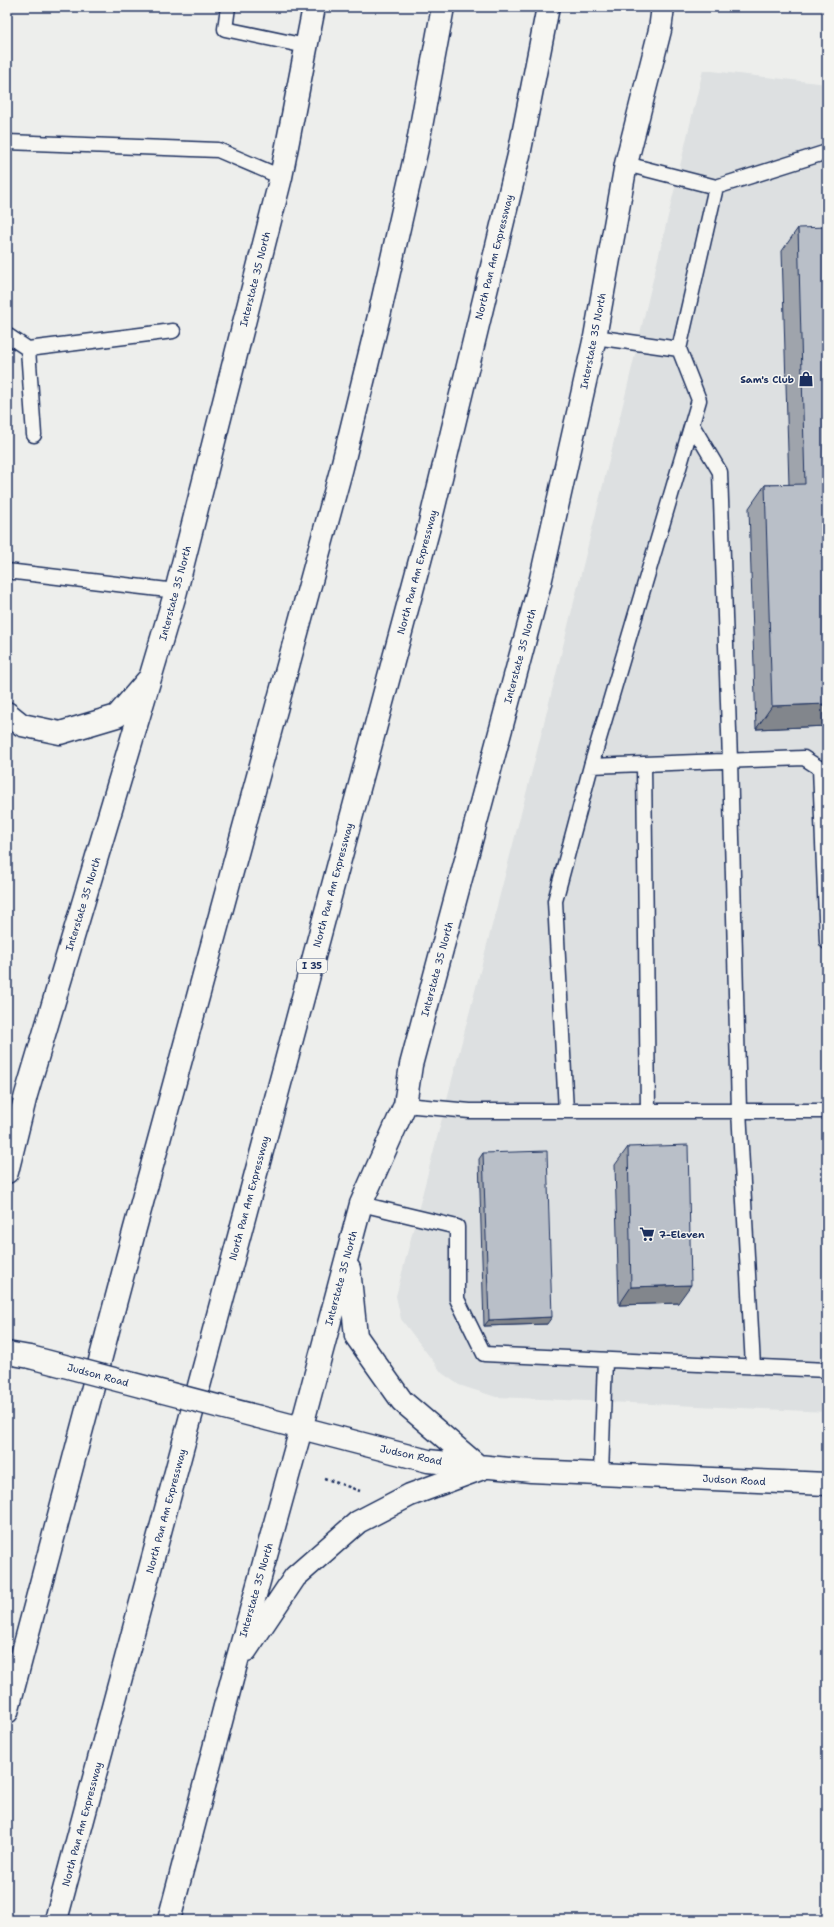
<svg xmlns="http://www.w3.org/2000/svg" width="834" height="1927" font-family="'Shantell Sans',sans-serif">
<style>
.built{fill:#dde0e1}
.lines{fill:none;stroke-linecap:round;stroke-linejoin:round}
.service-casing{stroke:#1b2f5e;stroke-width:17}
.secondary-casing{stroke:#1b2f5e;stroke-width:25}
.motorway-casing{stroke:#1b2f5e;stroke-width:25}
.path{stroke:#1b2f5e;stroke-width:2.5;stroke-dasharray:3 3;stroke-linecap:butt}
.service{stroke:#f6f6f2;stroke-width:14}
.secondary{stroke:#f6f6f2;stroke-width:22}
.motorway{stroke:#f6f6f2;stroke-width:22}
.secondary-bridge-casing{stroke:#1b2f5e;stroke-width:25;stroke-linecap:butt}
.secondary-bridge{stroke:#f6f6f2;stroke-width:22}
.wall{fill:#9fa4ac;stroke:#1b2f5e}
.shaded-wall{fill:#82868c;stroke:#1b2f5e}
.building{fill:#b9bfc8;stroke:#1b2f5e}
.labels{text-anchor:middle;dominant-baseline:central;stroke-width:3;stroke-linejoin:round;paint-order:stroke}
.shield{fill:#f6f6f2;stroke:#5d6b8a;stroke-width:1}
.shield-label{font-size:9px;font-weight:bold;fill:#1b2f5e}
.street-label{font-size:10px;fill:#1b2f5e;stroke:#f6f6f2}
.poi-label{font-size:10px;font-weight:bold;fill:#1b2f5e;stroke:#f6f6f2;text-anchor:end}
</style>
<rect width="100%" height="100%" fill="#edeeec"/>
<filter id="ink" filterUnits="userSpaceOnUse"><feTurbulence type="fractalNoise" baseFrequency=".025" numOctaves="2"/><feDisplacementMap in="SourceGraphic" scale="8" xChannelSelector="R" yChannelSelector="G"/><feConvolveMatrix kernelMatrix="1 2 1 2 8 2 1 2 1" color-interpolation-filters="sRGB"/></filter>
<g filter="url(#ink)">
<path class="built" d="M703,70L827,84V1412L496,1397L459,1385L442,1373L401,1319L396,1296L534,763L627,388Z"/>
<g class="lines">
<g class="service-casing">
<path id="service" d="M228,7L225,29L306,46
M7,142L218,150L281,177
M716,187L827,152
M7,335L28,349L173,331
M595,337L679,349L716,187L626,164
M28,349L34,435
M692,425L720,472L730,760L739,1110L753,1366
M7,571L176,591
M644,764L648,1110
M591,766L699,400L679,349
M820,768L827,942
M405,1105L470,1111H827
M566,1111L555,901L591,766L804,758L827,773
M361,1204L457,1227V1299L484,1354L827,1370
M601,1474L605,1360"/>
</g>
<g class="secondary-casing">
<path id="secondary" d="M7,713L22,725L60,733L117,716L147,681
M7,1172L26,1095L176,591L281,177L314,7
M349,1269L356,1336L402,1401L478,1466
M7,1353L30,1357
M259,1417L428,1461L531,1471L827,1484
M246,1650L295,1577L358,1522L410,1495L483,1468
M169,1920L235,1668L301,1429L361,1204L405,1105L411,1065L540,583L595,337L626,164L660,30L663,7"/>
</g>
<g class="motorway-casing">
<path id="motorway" d="M7,1712L134,1232L342,467L379,316L417,148L443,7
M56,1920L429,527L519,155L548,7"/>
</g>
<path class="path" d="M324,1478L360,1491"/>
<use href="#service" class="service"/>
<use href="#secondary" class="secondary"/>
<use href="#motorway" class="motorway"/>
<g class="secondary-bridge-casing">
<path id="secondary-bridge" d="M30,1357L259,1417"/>
</g>
<use href="#secondary-bridge" class="secondary-bridge"/>
</g>
<path class="wall" d="M798,228L827,726L756,729L749,508L765,485H789L782,251Z
M628,1147L678,1303L619,1305L615,1165Z
M483,1153L547,1324L484,1326L479,1159Z"/>
<path class="shaded-wall" d="M827,704V726L756,729L772,706Z
M691,1285L678,1303L619,1305L631,1287Z
M552,1317L547,1324L484,1326L489,1320Z"/>
<path class="building" d="M827,227V704L772,706L765,485L805,484L798,228Z
M688,1145L691,1285L631,1287L628,1147Z
M547,1151L552,1317L489,1320L483,1153Z"/>
</g>
<defs>
<g id="shop-bare" transform="scale(1.2)"><path d="M-5-2.5h2.3a2.7 3.5 0 0 1 5.4 0H5L5.5 6h-11ZM-1.5-2.5h3a1.5 2.3 0 0 0-3 0Z" fill="#1b2f5e" stroke="#f6f6f2" stroke-width="2.5" paint-order="stroke"/></g>
<g id="supermarket-bare" transform="scale(1.2)"><path d="M-6-5.5h2.5l.6 2H6L4.5 2H-2.5L-4.4-4H-6ZM-1.5 3.2a1.3 1.3 0 1 0 .1 0ZM3 3.2a1.3 1.3 0 1 0 .1 0Z" fill="#1b2f5e" stroke="#f6f6f2" stroke-width="2.5" paint-order="stroke"/></g>
</defs>
<g fill-rule="evenodd">
<use href="#shop-bare" x="806" y="379"/>
<use href="#supermarket-bare" x="647" y="1234"/>
</g>
<g class="labels">
<rect class="shield" x="297" y="959" width="30" height="14" rx="3"/>
<g class="shield-label">
<text x="312" y="966">I 35</text>
</g>
<g class="street-label">
<text transform="translate(494 257) rotate(-76)">North Pan Am Expressway</text>
<text transform="translate(255 279) rotate(-76)">Interstate 35 North</text>
<text transform="translate(593 341) rotate(-79)">Interstate 35 North</text>
<text transform="translate(417 572) rotate(-75)">North Pan Am Expressway</text>
<text transform="translate(175 593) rotate(-75)">Interstate 35 North</text>
<text transform="translate(520 656) rotate(-75)">Interstate 35 North</text>
<text transform="translate(333 885) rotate(-75)">North Pan Am Expressway</text>
<text transform="translate(83 904) rotate(-73)">Interstate 35 North</text>
<text transform="translate(437 969) rotate(-75)">Interstate 35 North</text>
<text transform="translate(249 1198) rotate(-75)">North Pan Am Expressway</text>
<text transform="translate(341 1278) rotate(-75)">Interstate 35 North</text>
<text transform="translate(98 1375) rotate(15)">Judson Road</text>
<text transform="translate(411 1455) rotate(12)">Judson Road</text>
<text transform="translate(734 1480) rotate(3)">Judson Road</text>
<text transform="translate(166 1511) rotate(-75)">North Pan Am Expressway</text>
<text transform="translate(256 1590) rotate(-74)">Interstate 35 North</text>
<text transform="translate(82 1824) rotate(-75)">North Pan Am Expressway</text>
</g>
<g class="poi-label">
<text x="794" y="379">Sam's Club</text>
<text x="659" y="1234" text-anchor="start">7-Eleven</text>
</g>
</g>
<rect width="834" height="1927" fill="none" stroke="#f6f6f2" stroke-width="24"/>
<rect x="12" y="12" width="810" height="1903" fill="none" stroke="#1b2f5e" stroke-width="1.5" filter="url(#ink)"/>
</svg>
